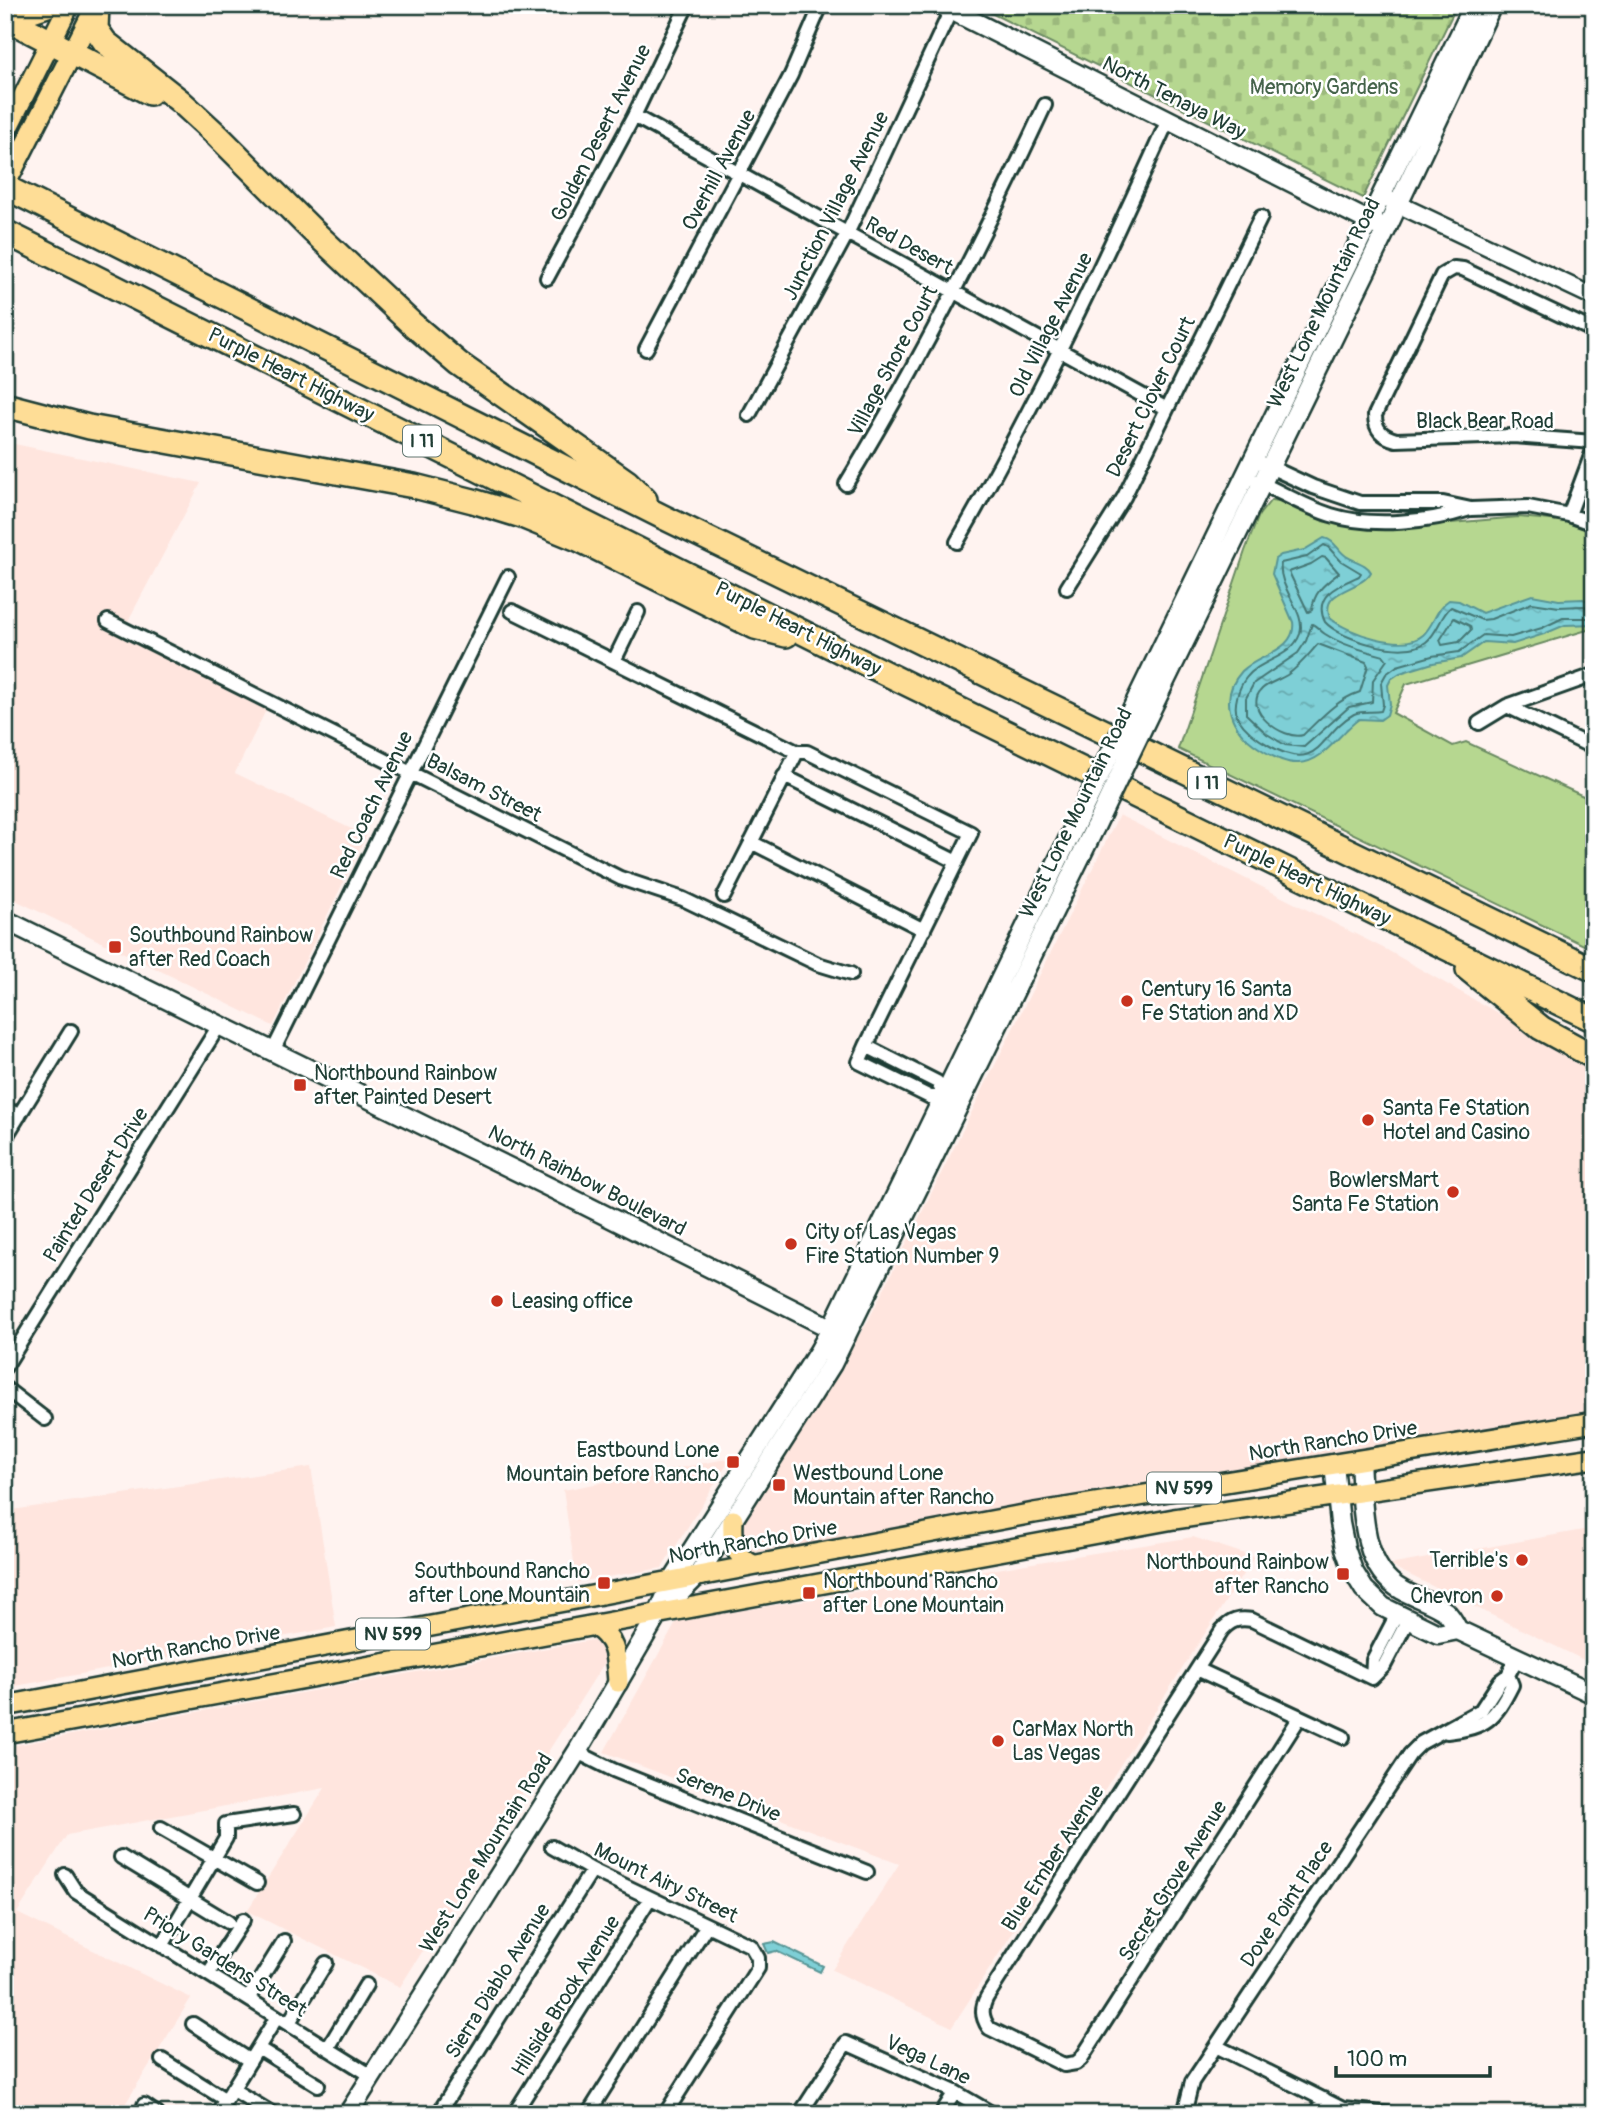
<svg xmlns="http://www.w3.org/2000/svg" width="1599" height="2119" font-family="Pangolin,sans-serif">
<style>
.built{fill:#ffe5de}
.green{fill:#b6d790;stroke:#6a8a62;stroke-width:2}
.cemetery{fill:url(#cemetery-stones);stroke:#6a8a62;stroke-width:2}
.water{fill:url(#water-ripples);stroke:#589595;stroke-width:2}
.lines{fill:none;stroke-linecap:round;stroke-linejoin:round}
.shore{stroke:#457775;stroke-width:2}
.minor-casing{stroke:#1f3d34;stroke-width:18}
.tertiary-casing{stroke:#1f3d34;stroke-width:21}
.secondary-casing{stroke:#1f3d34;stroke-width:23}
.primary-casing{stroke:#1f3d34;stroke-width:24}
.motorway-casing{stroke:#1f3d34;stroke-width:28}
.minor{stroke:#fff;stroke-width:12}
.tertiary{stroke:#fff;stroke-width:16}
.secondary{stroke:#fff;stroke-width:18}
.primary{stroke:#fedd96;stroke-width:19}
.motorway{stroke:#fedd96;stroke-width:23}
.secondary-bridge-casing{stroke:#1f3d34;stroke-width:23;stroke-linecap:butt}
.secondary-bridge{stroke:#fff;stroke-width:18}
.poi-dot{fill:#c8321e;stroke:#fff;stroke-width:2.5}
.labels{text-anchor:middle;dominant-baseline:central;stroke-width:5;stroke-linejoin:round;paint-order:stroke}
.shield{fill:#fff;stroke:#627771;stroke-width:2}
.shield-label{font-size:19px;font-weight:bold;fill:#1f3d34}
.park-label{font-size:21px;fill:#45644b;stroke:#fff}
.street-label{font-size:21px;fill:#1f3d34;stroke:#fff}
.poi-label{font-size:21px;fill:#1f3d34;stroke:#fff;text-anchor:start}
</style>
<defs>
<pattern id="cemetery-stones" width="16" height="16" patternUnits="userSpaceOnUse" patternTransform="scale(1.75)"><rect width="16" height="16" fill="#b6d790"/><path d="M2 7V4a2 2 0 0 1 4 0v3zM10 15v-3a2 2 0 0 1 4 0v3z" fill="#9cb97d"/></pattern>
<pattern id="water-ripples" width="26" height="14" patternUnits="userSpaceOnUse" patternTransform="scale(1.75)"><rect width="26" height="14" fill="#7ecfd6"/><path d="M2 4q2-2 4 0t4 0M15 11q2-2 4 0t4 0" fill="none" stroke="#67a9ae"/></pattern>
</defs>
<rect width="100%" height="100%" fill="#fff3f0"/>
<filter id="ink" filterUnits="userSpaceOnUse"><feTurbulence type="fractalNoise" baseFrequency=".0143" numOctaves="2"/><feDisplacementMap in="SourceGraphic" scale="14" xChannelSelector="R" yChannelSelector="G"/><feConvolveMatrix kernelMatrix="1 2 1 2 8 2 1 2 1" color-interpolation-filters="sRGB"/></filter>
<g filter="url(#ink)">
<path class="built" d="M5,442L201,483L120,636L266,710L235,773L366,836L273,1026L5,895Z
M1119,815L1387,950L1594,1068V1412L748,1554L744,1544L740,1521L868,1321Z
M731,1458L662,1568L577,1582L563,1490Z
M311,1467L336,1627L5,1688V1511Z
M1594,1528V1665L1389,1565Z
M1193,1537L1254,1557L952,2027L832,1970L899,1864L604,1752L677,1621Z
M592,1640L605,1649L604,1663L400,1987L247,1911L325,1788L67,1835L17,1913L191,1998L119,2114H5V1747Z"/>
<path class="green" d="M1271,500L1280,501L1311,515L1338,524L1359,528L1383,529L1519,517L1594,524V628L1406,684L1393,713L1453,746L1466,742L1594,801V950L1178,749L1245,551L1259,515Z"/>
<path class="cemetery" d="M975,5H1457L1363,198Z"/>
<path class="water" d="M1324,538C1335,540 1337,550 1346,556C1355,562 1366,563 1371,572C1361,591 1319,589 1330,618C1347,633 1404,652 1423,635C1434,625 1436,608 1449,600L1459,601L1482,613L1532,595L1559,600L1583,599L1594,603V624L1565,625L1544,634L1513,644L1484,642L1461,658L1433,663L1400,673L1391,679L1388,685L1390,704L1387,715L1380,720L1359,719C1339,733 1324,762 1299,763C1285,764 1271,756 1259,748C1231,730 1217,699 1242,671C1257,655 1297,651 1293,622L1272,574L1275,559L1281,555L1304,550Z
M774,1942L823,1966L820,1972L776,1951L768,1953L764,1944Z"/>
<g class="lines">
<path class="shore" d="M1322,557L1326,558L1339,573C1325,584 1314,591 1312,610L1308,612L1289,572L1311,564Z
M1594,608L1583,606L1559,607L1532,603L1491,619L1482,620L1451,607C1440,616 1438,633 1426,642C1405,659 1341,640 1325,622C1312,595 1339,585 1359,576L1361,573L1341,561L1328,547L1324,545L1307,557L1281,563C1277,588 1307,612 1300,634C1291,659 1260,659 1246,678C1239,687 1232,706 1238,718C1245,730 1259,740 1270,746C1321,775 1319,733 1354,714C1363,710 1372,713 1381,711L1383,705L1381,683L1386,674L1397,666L1432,656L1459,652L1483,635L1511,637L1542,628L1563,618H1594
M1454,618L1470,626L1471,630L1459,642L1442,645L1440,640Z
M1312,624C1317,626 1320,631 1325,634C1342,645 1365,651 1384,656L1387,660L1373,680L1372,702L1349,707L1304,747L1285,745L1267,734L1246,714V698L1254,683L1298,653L1306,641Z
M1318,644L1366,662L1368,666L1360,692C1336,700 1321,718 1303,735C1284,741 1241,710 1262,689C1268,683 1279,680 1287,675C1300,666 1308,655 1318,644Z"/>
<g class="minor-casing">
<path id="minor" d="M634,116L1167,409
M547,278L634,116L687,5
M1594,331L1463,269L1454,268L1442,275L1375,415C1375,430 1382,436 1396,440L1513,436L1594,442
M646,349L791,75L821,5
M749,415L847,234L951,10
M1253,459L1313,487L1360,503H1443L1471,509L1528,507L1569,515L1594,524
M1256,481C1281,492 1305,507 1331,515C1372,528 1430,522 1470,509
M846,484C920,362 985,234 1045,105
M1569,515L1594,448
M957,542C1036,405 1103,264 1168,120
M1067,588L1124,497L1261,217
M512,611L797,752H807L971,833L866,1046L859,1062L930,1097L945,1096L937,1082L866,1046
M108,621L620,878L683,899L818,964L851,974
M614,661L638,612
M1507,706L1594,748
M1479,723L1507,706L1594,675
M784,776L957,862
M751,842L924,930
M724,896L797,752
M273,1051L508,577
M5,1108L19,1116
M5,1138L71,1031
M5,1367L220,1024
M5,1388L45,1419
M1197,1669L1343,1737
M1372,1678L1373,1660L1397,1614
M1372,1678L1384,1666L1408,1620
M1300,1717L1081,2059L1076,2063L1064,2065L989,2028C981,2017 981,2008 987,1997L1222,1630C1231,1620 1238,1618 1252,1620L1372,1678
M1447,1732C1486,1728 1495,1719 1512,1685L1508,1675
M577,1752L613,1770L867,1872
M161,1828L257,1883
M552,1847L592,1870L751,1946L758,1958V1968L665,2114
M121,1857L228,1922
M65,1875L76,1892L372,2076
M162,1946L226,1838V1824L294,1814
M208,1974L243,1920
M248,1999L284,1941
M193,2024L250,2061
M288,2024L326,1963
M1216,2046L1343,2109L1392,2114
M258,2048L318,2085
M328,2048L366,1985
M162,2060L226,2100
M232,2089L273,2114
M144,2105L157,2114
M217,2114L277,2017
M438,2114L592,1870
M514,2114L650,1898
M588,2114L707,1925
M800,2114L846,2043L955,2092L993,2114
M941,2114L955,2092
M1184,2114L1192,2082L1410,1754L1421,1743L1481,1710L1500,1681L1508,1675L1517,1658
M1315,2114L1324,2099"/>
</g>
<g class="tertiary-casing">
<path id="tertiary" d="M1387,199L1594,297"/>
</g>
<g class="secondary-casing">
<path id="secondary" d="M941,5L1378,226
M1134,705L1474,5
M1150,712L1386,230L1492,5
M5,920L551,1188L846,1336
M1360,1460C1363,1502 1359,1567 1402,1590C1416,1598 1434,1603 1446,1612C1451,1616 1455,1624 1458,1630L1594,1694
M1334,1464L1340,1523L1345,1548L1353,1571L1364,1589L1383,1607L1438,1634L1458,1630
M666,1607L698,1575L832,1364L1095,827
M348,2114L577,1752L658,1614L673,1580L819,1351L831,1329L1078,819"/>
</g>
<g class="primary-casing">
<path id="primary" d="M5,133L69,5
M5,185L96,6
M733,1520C732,1541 733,1555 753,1565
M594,1626C617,1639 616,1658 618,1682
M5,1706L1034,1513L1594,1422
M5,1733L1174,1519L1594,1458"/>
</g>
<g class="motorway-casing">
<path id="motorway" d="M97,5L96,29L105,42L180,101L218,136L313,231L411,323L459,364L627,482L645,500
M5,9L26,12L47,5
M5,18L150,93
M5,187L663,517L1594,970
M5,232L840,651L1594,1020
M5,405L89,427L414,486L473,501L522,516L578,539L755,627L786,635
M1468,969L1541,1028L1594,1057"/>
</g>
<use href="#minor" class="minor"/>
<use href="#tertiary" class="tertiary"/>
<use href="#secondary" class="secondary"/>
<use href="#primary" class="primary"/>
<use href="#motorway" class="motorway"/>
<g class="secondary-bridge-casing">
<path id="secondary-bridge" d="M1078,819L1134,705
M1095,827L1150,712"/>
</g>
<use href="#secondary-bridge" class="secondary-bridge"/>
</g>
</g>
<g class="poi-dot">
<rect x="108" y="940" width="14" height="14" rx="3.5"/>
<circle cx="1127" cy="1001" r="7"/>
<rect x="293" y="1078" width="14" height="14" rx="3.5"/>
<circle cx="1368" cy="1120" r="7"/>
<circle cx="1453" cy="1192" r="7"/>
<circle cx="791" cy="1244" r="7"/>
<circle cx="497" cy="1301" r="7"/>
<rect x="726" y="1455" width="14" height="14" rx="3.5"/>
<rect x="772" y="1478" width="14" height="14" rx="3.5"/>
<circle cx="1522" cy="1560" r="7"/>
<rect x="1336" y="1567" width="14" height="14" rx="3.5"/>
<rect x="597" y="1576" width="14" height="14" rx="3.5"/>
<rect x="802" y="1586" width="14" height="14" rx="3.5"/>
<circle cx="1497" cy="1596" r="7"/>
<circle cx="998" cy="1741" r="7"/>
</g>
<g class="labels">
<g class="shield">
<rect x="403" y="425.5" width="38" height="31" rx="5"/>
<rect x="1188" y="767.5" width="38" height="31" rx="5"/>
<rect x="1147" y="1472.5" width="74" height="31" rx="5"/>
<rect x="356" y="1618.5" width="74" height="31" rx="5"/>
</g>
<g class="shield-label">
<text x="422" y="441">I 11</text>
<text x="1207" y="783">I 11</text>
<text x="1184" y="1488">NV 599</text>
<text x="393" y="1634">NV 599</text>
</g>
<g class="park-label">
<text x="1324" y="87">Memory Gardens</text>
</g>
<g class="street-label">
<text transform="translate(1174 98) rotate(27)">North Tenaya Way</text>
<text transform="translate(601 133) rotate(-63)">Golden Desert Avenue</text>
<text transform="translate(719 170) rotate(-62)">Overhill Avenue</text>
<text transform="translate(836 206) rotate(-63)">Junction Village Avenue</text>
<text transform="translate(909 246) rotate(29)">Red Desert</text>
<text transform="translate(1324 303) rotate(-64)">West Lone Mountain Road</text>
<text transform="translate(1051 325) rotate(-63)">Old Village Avenue</text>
<text transform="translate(893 361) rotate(-62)">Village Shore Court</text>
<text transform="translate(291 375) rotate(27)">Purple Heart Highway</text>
<text transform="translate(1151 397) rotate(-64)">Desert Clover Court</text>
<text x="1485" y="421">Black Bear Road</text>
<text transform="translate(798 629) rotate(27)">Purple Heart Highway</text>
<text transform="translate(484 788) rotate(27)">Balsam Street</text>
<text transform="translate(372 805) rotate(-64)">Red Coach Avenue</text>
<text transform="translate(1076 813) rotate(-64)">West Lone Mountain Road</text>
<text transform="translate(1307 880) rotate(26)">Purple Heart Highway</text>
<text transform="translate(587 1181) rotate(27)">North Rainbow Boulevard</text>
<text transform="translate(96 1185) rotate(-58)">Painted Desert Drive</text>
<text transform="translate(1333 1441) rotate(-9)">North Rancho Drive</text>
<text transform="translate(753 1542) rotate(-10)">North Rancho Drive</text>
<text transform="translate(196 1647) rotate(-10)">North Rancho Drive</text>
<text transform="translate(728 1795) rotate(22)">Serene Drive</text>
<text transform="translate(486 1853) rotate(-58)">West Lone Mountain Road</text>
<text transform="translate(1053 1858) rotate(-57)">Blue Ember Avenue</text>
<text transform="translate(1173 1881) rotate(-58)">Secret Grove Avenue</text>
<text transform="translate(666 1883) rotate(26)">Mount Airy Street</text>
<text transform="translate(1287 1904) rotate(-56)">Dove Point Place</text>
<text transform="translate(225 1962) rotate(32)">Priory Gardens Street</text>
<text transform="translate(498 1981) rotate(-58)">Sierra Diablo Avenue</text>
<text transform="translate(566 1996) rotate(-58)">Hillside Brook Avenue</text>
<text transform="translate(928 2060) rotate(25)">Vega Lane</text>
</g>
<g class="poi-label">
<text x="129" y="935">Southbound Rainbow<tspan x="129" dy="24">after Red Coach</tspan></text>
<text x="1141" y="989">Century 16 Santa<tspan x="1141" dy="24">Fe Station and XD</tspan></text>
<text x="314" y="1073">Northbound Rainbow<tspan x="314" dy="24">after Painted Desert</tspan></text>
<text x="1382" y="1108">Santa Fe Station<tspan x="1382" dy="24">Hotel and Casino</tspan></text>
<text x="1439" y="1180" text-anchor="end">BowlersMart<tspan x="1439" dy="24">Santa Fe Station</tspan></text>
<text x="805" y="1232">City of Las Vegas<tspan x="805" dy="24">Fire Station Number 9</tspan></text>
<text x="511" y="1301">Leasing office</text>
<text x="719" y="1450" text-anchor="end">Eastbound Lone<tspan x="719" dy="24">Mountain before Rancho</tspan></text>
<text x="793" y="1473">Westbound Lone<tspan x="793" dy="24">Mountain after Rancho</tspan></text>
<text x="1508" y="1560" text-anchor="end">Terrible's</text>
<text x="1329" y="1562" text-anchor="end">Northbound Rainbow<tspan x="1329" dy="24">after Rancho</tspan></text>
<text x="590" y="1571" text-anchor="end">Southbound Rancho<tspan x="590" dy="24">after Lone Mountain</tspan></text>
<text x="823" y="1581">Northbound Rancho<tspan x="823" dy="24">after Lone Mountain</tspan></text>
<text x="1483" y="1596" text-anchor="end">Chevron</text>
<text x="1012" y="1729">CarMax North<tspan x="1012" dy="24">Las Vegas</tspan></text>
</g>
</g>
<rect width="1599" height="2119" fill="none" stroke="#fff" stroke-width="28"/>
<rect x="14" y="14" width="1571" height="2091" fill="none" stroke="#1f3d34" stroke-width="2.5" filter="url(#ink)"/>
<path d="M1336 2066v10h154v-10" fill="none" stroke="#1f3d34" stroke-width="3.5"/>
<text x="1347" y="2066" font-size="21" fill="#1f3d34" stroke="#ffffff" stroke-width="5" paint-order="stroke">100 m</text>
</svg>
